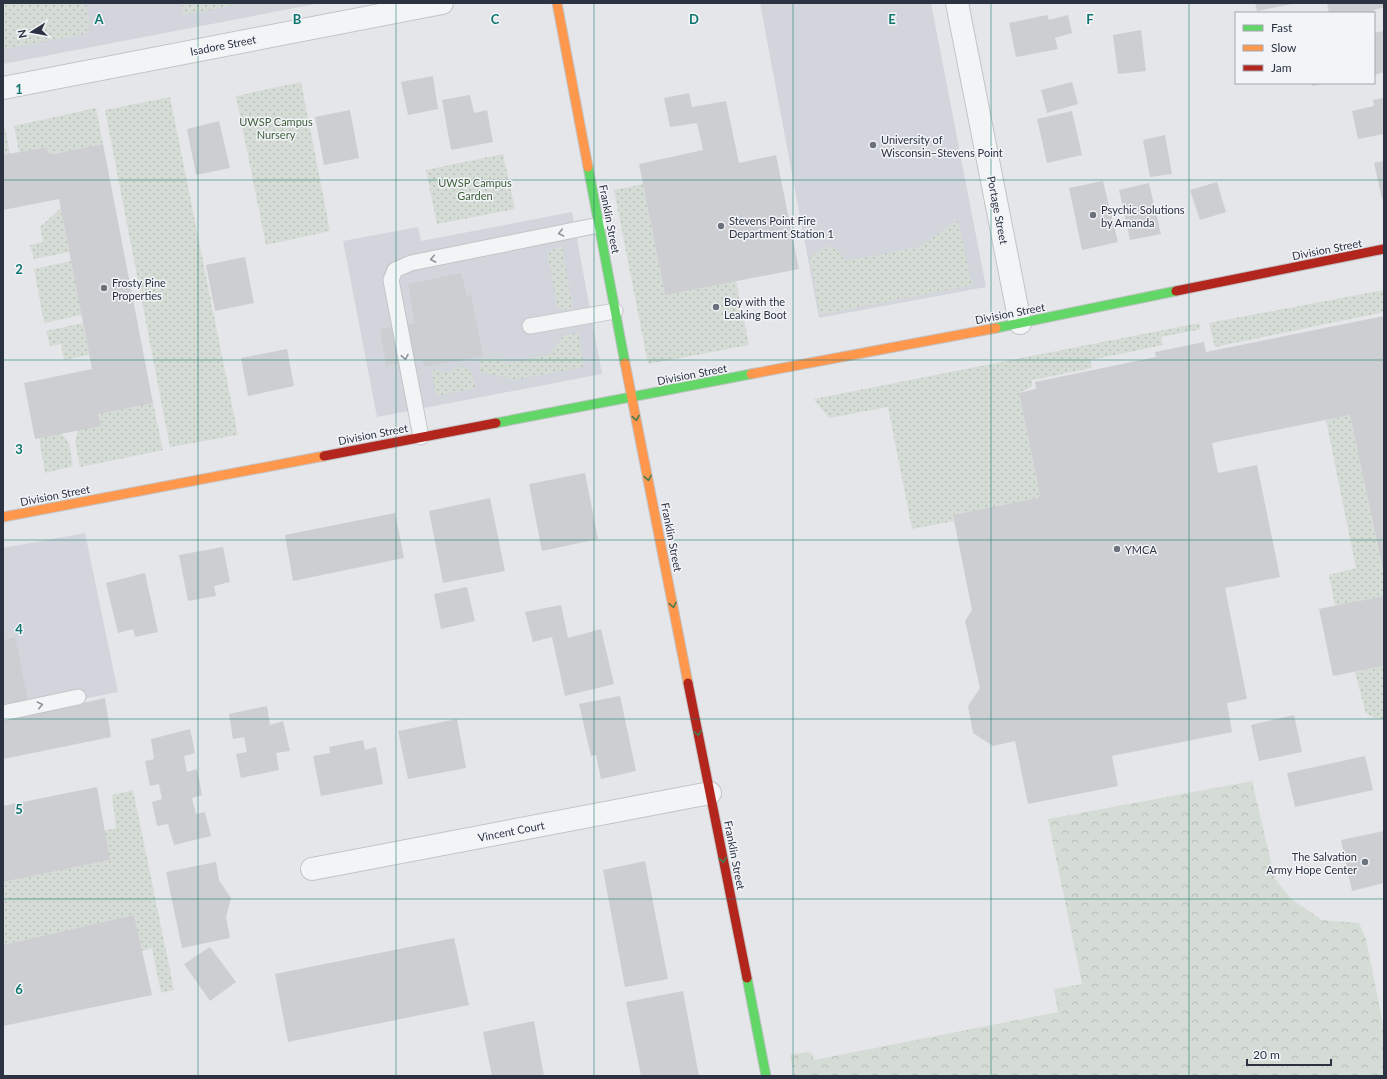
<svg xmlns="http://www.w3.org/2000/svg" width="1387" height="1079" font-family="Lato,sans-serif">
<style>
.built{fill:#d3d5dc}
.grass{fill:url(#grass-dots)}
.forest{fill:url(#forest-crowns)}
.building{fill:#cdced1}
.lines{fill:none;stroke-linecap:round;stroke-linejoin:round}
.lane-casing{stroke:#c3c4c7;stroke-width:17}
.street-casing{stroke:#c3c4c7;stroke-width:24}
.fast-casing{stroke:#c3c4c7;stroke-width:11}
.slow-casing{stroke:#c3c4c7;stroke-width:11}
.jam-casing{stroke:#c3c4c7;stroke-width:11}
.lane{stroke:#f3f4f6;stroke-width:15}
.street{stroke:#f3f4f6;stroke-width:22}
.fast{stroke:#63d668;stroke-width:9}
.slow{stroke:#ff974d;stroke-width:9}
.jam{stroke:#b3261e;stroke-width:9}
.oneway{stroke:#8f949c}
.oneway2{stroke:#447c53}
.grid{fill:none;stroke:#0f766e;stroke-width:1;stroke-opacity:0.55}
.poi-dot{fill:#6c727c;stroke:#f2f4f8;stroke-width:1.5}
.labels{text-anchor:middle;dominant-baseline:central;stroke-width:3;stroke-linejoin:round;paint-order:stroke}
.street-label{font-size:11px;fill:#2b3342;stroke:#f2f4f8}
.park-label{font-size:11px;fill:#3e5e38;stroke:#f2f4f8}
.poi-label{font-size:11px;fill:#2b3342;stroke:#f2f4f8;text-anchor:start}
.grid-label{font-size:13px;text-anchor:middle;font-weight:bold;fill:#0f766e;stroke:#f2f4f8;stroke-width:3;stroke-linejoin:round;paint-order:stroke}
</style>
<defs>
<pattern id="grass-dots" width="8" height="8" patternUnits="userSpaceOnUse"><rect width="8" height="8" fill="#d5dcd5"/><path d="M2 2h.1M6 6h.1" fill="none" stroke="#b7bdb8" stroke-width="1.8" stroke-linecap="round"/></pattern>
<pattern id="forest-crowns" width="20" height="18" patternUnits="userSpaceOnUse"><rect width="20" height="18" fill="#d5dcd5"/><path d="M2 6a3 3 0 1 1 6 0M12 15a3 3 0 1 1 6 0" fill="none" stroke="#b7bdb8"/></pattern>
</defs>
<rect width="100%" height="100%" fill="#e5e6e9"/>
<path class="built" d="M3,3H321L3,64Z
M760,3H931L986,287L819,318Z
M572,212L602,374L377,417L343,241L418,227L421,241Z
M85,533L118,692L3,715V548Z"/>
<path class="grass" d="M6,3H86L90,28L85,34L3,49V4Z
M181,3H246L184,15Z
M301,82L330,231L266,245L236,96Z
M170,97L238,435L170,447L105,110Z
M96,108L103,144L49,155L47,147L19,152L14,126Z
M3,127H5L10,154L3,155Z
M503,154L515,209L437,224L426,170Z
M643,184L665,295L736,281L749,345L648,364L614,190Z
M61,208L69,252L34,259L30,245L43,242L40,227Z
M958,220L972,285L820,315L810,257C817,252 827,243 836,249C839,251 842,256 845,259L851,260L919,247Z
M562,247L573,309C567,310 563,311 558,307L548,259V254L552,249Z
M71,261L82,315L44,323L34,269Z
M1384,290V312L1215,347L1209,323Z
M83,323L89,355L64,360L61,344L50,346L46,331Z
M1199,323L1201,329L1161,337L1163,345L1090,360L1092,368L1032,380V387L1019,393L1040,495L1038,498L953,515L954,521L912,529L888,407L829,418C824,410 819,408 814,399Z
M578,333L584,367L514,380L481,372L479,360L501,358L505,364L549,355L564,335Z
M460,366H464L472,372L476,388L436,396L432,371L437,369L444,373H450L455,368Z
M153,403L163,450L80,467L75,441L78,430L101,426L98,414Z
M1350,415L1384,579V596L1335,606L1329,575L1356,568L1326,420Z
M61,433L69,443L73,466L45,473L39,438Z
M1384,666V719C1376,719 1370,717 1365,711L1355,672Z
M133,790L174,990L161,993L152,948L142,951L134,915L3,945V882L110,860L104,831L116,828L112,795Z
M794,1054L798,1076H794L790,1055Z"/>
<path class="forest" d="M1252,781L1275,879L1291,899L1322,920L1359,923L1366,939L1384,1029V1076H798L794,1054L807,1052L812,1053L814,1060L1058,1012L1054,989L1082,984L1048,819Z"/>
<path class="building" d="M1255,3H1292V4L1257,11Z
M1327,3H1384V7L1374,10L1373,13H1329Z
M1047,15L1049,20L1068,15L1072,33L1055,38L1058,49L1016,57L1009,23Z
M1141,30L1146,71L1118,74L1113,35Z
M1384,31V72L1374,75V33Z
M433,76L438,109L408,115L401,82Z
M1072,82L1078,104L1047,113L1041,90Z
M1311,83H1321V84L1312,86Z
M689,93L692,107L726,101L739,163L776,155L799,269L665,295L639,164L703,150L697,123L670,127L664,98Z
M470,95L474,113L487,110L493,142L451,150L442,100Z
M1384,98V134L1358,139L1352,111L1374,106L1373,100Z
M350,110L359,158L324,165L315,117Z
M1072,111L1082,155L1047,163L1037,119Z
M219,121L230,168L196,175L187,129Z
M1165,135L1172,174L1150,177L1143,140Z
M103,144L153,403L98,414L101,426L35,439L24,383L92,369L59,199L3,210V155L47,147L49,155Z
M1384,161V198L1382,199L1374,163Z
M1103,181L1118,242L1082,250L1069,188Z
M1217,182L1226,212L1200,220L1190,190Z
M1149,183L1161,234L1130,240L1119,190Z
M245,257L254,303L215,311L206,265Z
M461,273L467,296L471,295L483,356L424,367L423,359L386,366L380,329L415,323L408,284Z
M1384,316V576L1350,415L1212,443L1218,473L1257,465L1280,577L1225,588L1247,699L1227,703L1232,732L1112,756L1118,786L1028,804L1015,741L993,746L973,733L968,706L980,688L965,621L972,610L953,515L1038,498L1040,495L1019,393L1036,389L1035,382L1156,357L1155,352L1204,342L1206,352Z
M287,349L294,386L248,396L241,358Z
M585,473L598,539L542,551L529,484Z
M490,498L505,571L443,583L429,511Z
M395,513L404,558L293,581L285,535Z
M223,547L230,582L214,586L216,596L188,601L179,555Z
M145,573L158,632L135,637L133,629L118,633L106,583Z
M467,587L475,621L441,629L434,594Z
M1384,596V666L1333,676L1319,609Z
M561,605L568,638L601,629L614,684L565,696L552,637L533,642L525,612Z
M15,637L28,702L3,707V640Z
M620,696L636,771L601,779L596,755L591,756L579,704Z
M105,698L111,737L3,759V721Z
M267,706L270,725L283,721L290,751L276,753L279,770L241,778L236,754L247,752L244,737L233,739L229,714Z
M1294,715L1302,752L1259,761L1251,725Z
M457,719L466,768L408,779L398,731Z
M190,729L195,753L184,756L187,772L197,769L202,795L192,798L196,814L205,812L211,836L174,845L168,824L157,826L152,802L162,799L159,784L150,786L145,761L154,759L151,739Z
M363,740L365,750L376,747L383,784L321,796L313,756L330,753L329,747Z
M1365,756L1373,790L1295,807L1287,773Z
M97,787L110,860L3,882V806Z
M1384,831V883L1352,891L1341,840Z
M645,861L668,979L625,987L603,870Z
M216,862L219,880L231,898L226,917L230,938L182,948L166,872Z
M134,915L152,995L3,1026V945Z
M454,938L469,1005L288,1042L275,974Z
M210,947L236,982L210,1001L184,964Z
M683,991L699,1076H641L626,1002Z
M534,1021L544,1076H492L483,1032Z"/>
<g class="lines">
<g class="lane-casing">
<path id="lane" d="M530,326L615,311
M421,437L391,280L395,270L411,263L599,225
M3,713L78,697"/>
</g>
<g class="street-casing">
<path id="street" d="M957,3L1020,323
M3,88L442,3
M312,869L710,793"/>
</g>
<g class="fast-casing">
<path id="fast" d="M588,167L625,363
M996,328L1176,291
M496,423L751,374
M747,978L766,1076"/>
</g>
<g class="slow-casing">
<path id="slow" d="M557,3L588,167
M625,363L688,683
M751,374L996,328
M3,517L324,456"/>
</g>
<g class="jam-casing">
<path id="jam" d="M1176,291L1384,249
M324,456L496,423
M688,683L747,978"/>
</g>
<use href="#lane" class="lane"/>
<use href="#street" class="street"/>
<use href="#fast" class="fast"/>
<use href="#slow" class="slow"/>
<use href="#jam" class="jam"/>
</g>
<defs><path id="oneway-chevron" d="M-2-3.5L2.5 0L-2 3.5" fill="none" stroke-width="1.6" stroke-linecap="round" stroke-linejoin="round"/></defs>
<g class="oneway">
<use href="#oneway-chevron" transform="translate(561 233) rotate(168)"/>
<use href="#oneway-chevron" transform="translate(433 259) rotate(169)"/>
<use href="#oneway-chevron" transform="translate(405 357) rotate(79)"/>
<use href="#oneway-chevron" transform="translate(40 705) rotate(-12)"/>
</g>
<g class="oneway2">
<use href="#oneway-chevron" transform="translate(636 418) rotate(79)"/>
<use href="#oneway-chevron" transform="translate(648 478) rotate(79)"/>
<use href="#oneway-chevron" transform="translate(673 605) rotate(79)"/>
<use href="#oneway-chevron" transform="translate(698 733) rotate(79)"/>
<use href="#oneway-chevron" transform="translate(723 860) rotate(79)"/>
</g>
<path class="grid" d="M198,3V1076M396,3V1076M594,3V1076M793,3V1076M991,3V1076M1189,3V1076M3,180H1384M3,360H1384M3,540H1384M3,719H1384M3,899H1384"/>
<g class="poi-dot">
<circle cx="873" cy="145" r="4"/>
<circle cx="1093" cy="215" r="4"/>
<circle cx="721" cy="226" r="4"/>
<circle cx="104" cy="288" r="4"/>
<circle cx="716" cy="307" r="4"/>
<circle cx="1117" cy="549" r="4"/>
<circle cx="1365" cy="862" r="4"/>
</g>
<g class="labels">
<g class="street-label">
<text transform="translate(223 45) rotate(-11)">Isadore Street</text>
<text transform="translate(998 210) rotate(79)">Portage Street</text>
<text transform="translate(610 219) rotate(79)">Franklin Street</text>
<text transform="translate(1327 249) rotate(-11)">Division Street</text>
<text transform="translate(1010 313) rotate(-11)">Division Street</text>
<text transform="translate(692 374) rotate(-11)">Division Street</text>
<text transform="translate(373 434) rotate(-11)">Division Street</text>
<text transform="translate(55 495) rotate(-11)">Division Street</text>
<text transform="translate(672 537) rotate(79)">Franklin Street</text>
<text transform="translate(511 831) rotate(-11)">Vincent Court</text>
<text transform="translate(735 855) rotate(79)">Franklin Street</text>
</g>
<g class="park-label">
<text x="276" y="121">UWSP Campus<tspan x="276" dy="13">Nursery</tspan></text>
<text x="475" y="182">UWSP Campus<tspan x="475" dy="13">Garden</tspan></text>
</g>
<g class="poi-label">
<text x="881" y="139">University of<tspan x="881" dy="13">Wisconsin–Stevens Point</tspan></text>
<text x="1101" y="209">Psychic Solutions<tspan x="1101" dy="13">by Amanda</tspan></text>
<text x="729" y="220">Stevens Point Fire<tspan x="729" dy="13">Department Station 1</tspan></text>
<text x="112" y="282">Frosty Pine<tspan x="112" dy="13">Properties</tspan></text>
<text x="724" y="301">Boy with the<tspan x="724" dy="13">Leaking Boot</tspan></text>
<text x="1125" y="549">YMCA</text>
<text x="1357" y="856" text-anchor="end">The Salvation<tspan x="1357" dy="13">Army Hope Center</tspan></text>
</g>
</g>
<g class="grid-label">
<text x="99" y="24">A</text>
<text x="297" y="24">B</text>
<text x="495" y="24">C</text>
<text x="694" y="24">D</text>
<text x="892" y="24">E</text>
<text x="1090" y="24">F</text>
<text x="19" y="94">1</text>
<text x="19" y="274">2</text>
<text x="19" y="454">3</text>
<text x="19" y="634">4</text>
<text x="19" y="814">5</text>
<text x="19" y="994">6</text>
</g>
<rect width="1387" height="1079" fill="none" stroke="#2b3342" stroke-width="8"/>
<rect x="1235" y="12" width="140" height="72" fill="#f2f4f8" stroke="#a2a7af"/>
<rect x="1243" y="25" width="20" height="6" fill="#63d668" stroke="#a2a7af"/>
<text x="1271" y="32" font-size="12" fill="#2b3342">Fast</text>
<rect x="1243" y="45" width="20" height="6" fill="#ff974d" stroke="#a2a7af"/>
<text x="1271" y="52" font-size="12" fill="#2b3342">Slow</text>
<rect x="1243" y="65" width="20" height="6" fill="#b3261e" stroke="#a2a7af"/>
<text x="1271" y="72" font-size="12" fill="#2b3342">Jam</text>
<g transform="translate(32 32) rotate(259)" stroke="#f2f4f8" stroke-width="3" paint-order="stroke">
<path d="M0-3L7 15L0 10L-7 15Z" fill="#2b3342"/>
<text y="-6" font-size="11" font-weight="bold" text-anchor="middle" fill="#2b3342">N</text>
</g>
<path d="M1247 1059v6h84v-6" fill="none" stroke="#2b3342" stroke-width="2"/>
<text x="1253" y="1059" font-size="12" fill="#2b3342" stroke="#f2f4f8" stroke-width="3" paint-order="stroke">20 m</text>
</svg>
